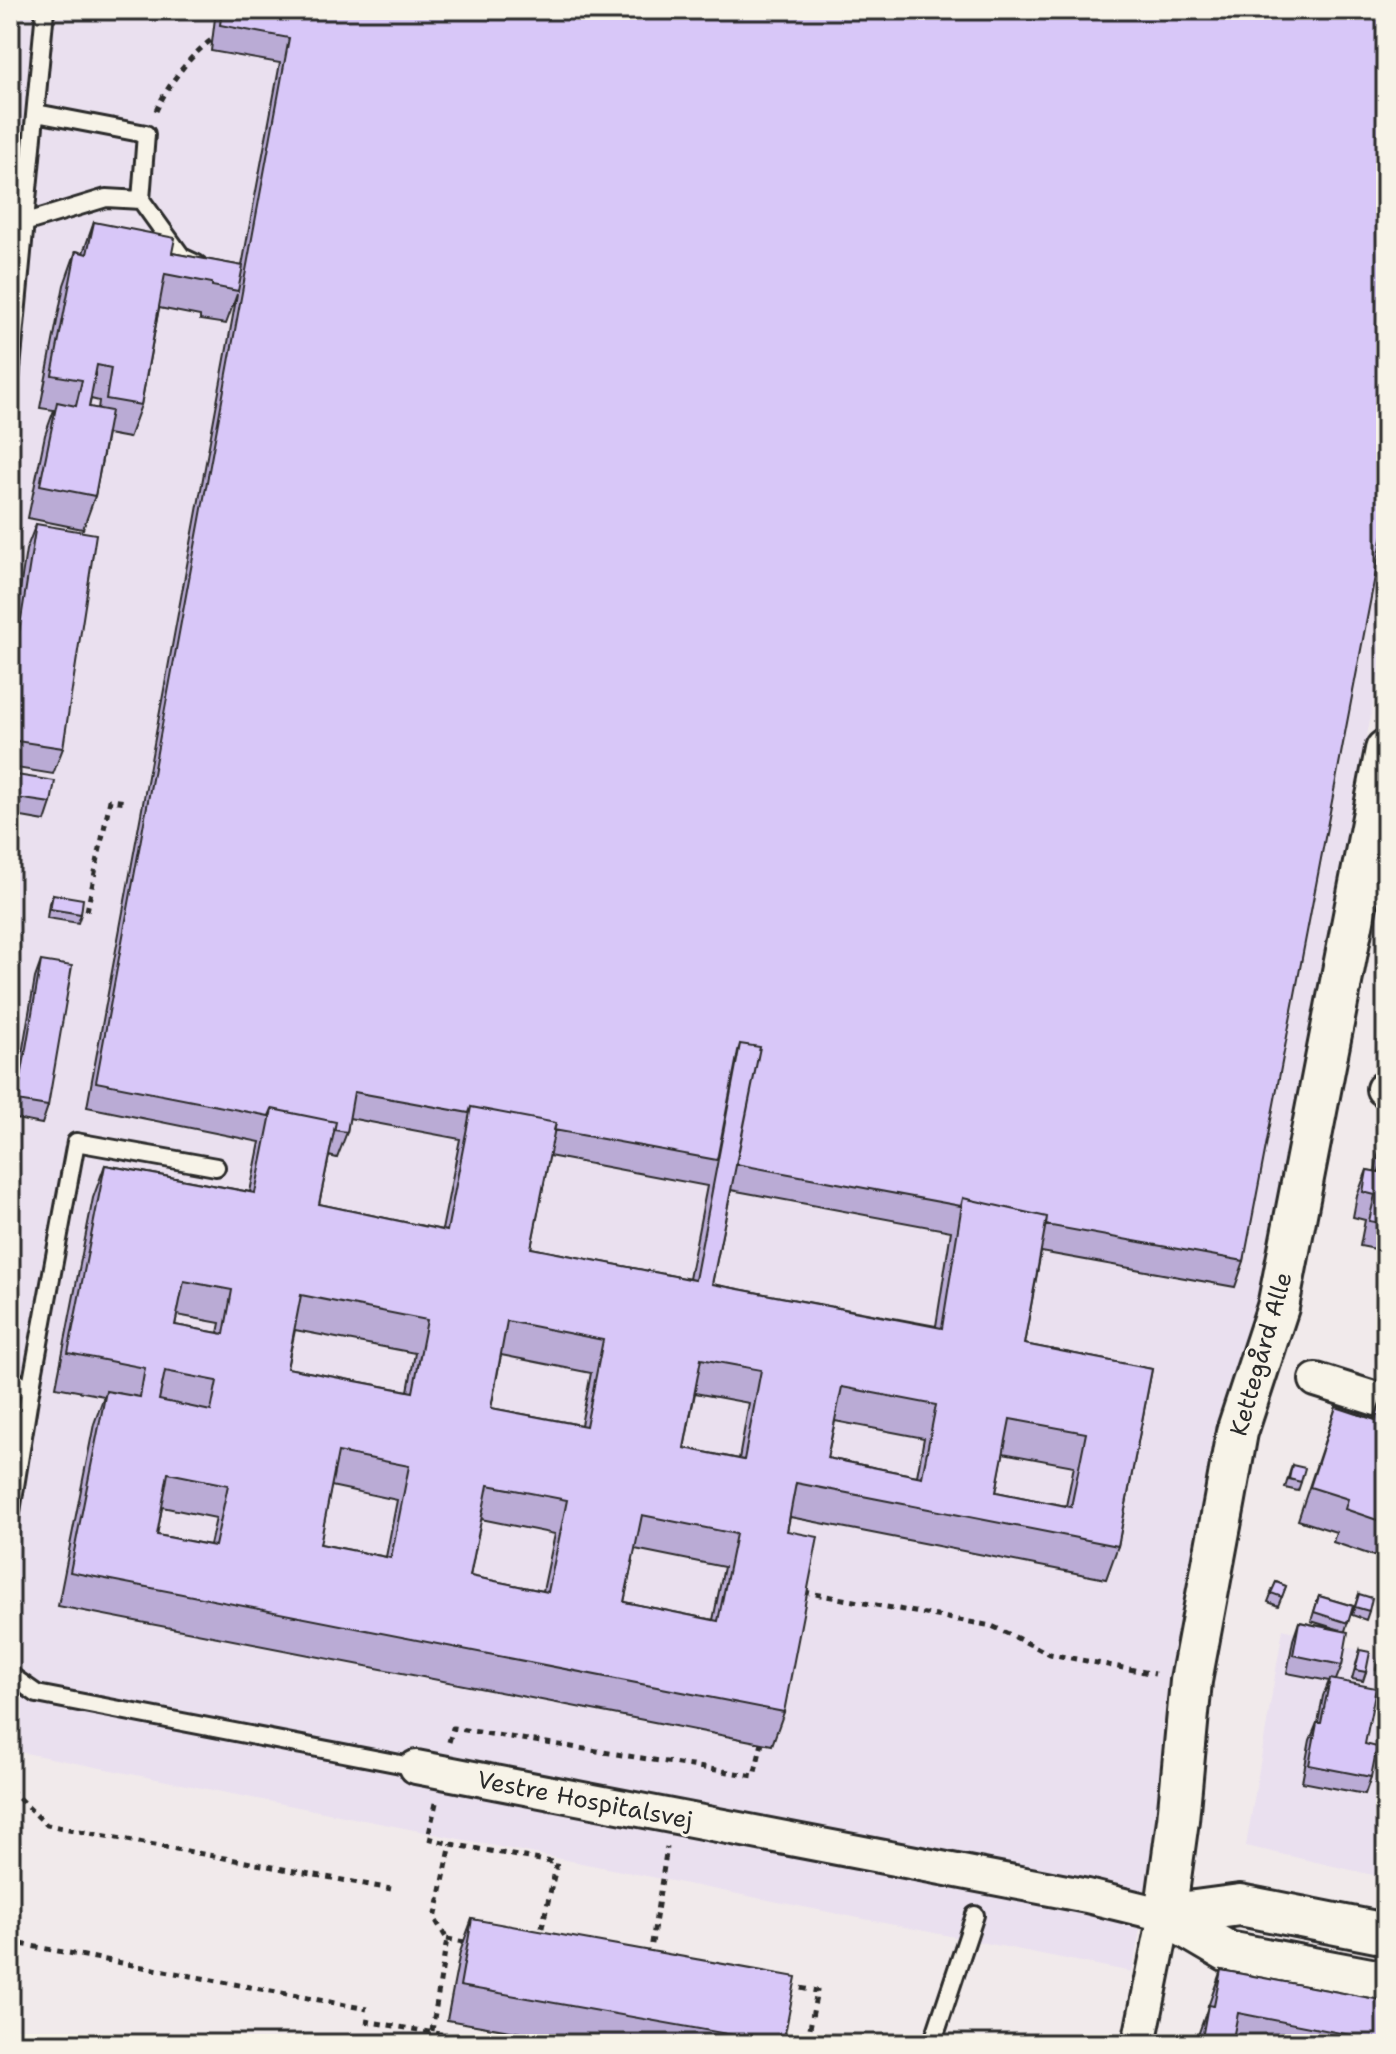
<svg xmlns="http://www.w3.org/2000/svg" width="1396" height="2054" font-family="'Shantell Sans',sans-serif">
<style>
.built{fill:#eae0ef}
.lines{fill:none;stroke-linecap:round;stroke-linejoin:round}
.service-casing{stroke:#2b2b2b;stroke-width:22}
.minor-casing{stroke:#2b2b2b;stroke-width:38}
.tertiary-casing{stroke:#2b2b2b;stroke-width:46}
.path{stroke:#2b2b2b;stroke-width:5;stroke-dasharray:6 6;stroke-linecap:butt}
.service{stroke:#f7f3e8;stroke-width:16}
.minor{stroke:#f7f3e8;stroke-width:32}
.tertiary{stroke:#f7f3e8;stroke-width:40}
.wall{fill:#baabd5;stroke:#2b2b2b;stroke-width:2;fill-rule:evenodd}
.building{fill:#d8c7f8;stroke:#2b2b2b;stroke-width:2;fill-rule:evenodd}
.labels{text-anchor:middle;dominant-baseline:central;stroke-width:6;stroke-linejoin:round;paint-order:stroke}
.street-label{font-size:24px;fill:#2b2b2b;stroke:#f7f3e8}
</style>
<rect width="100%" height="100%" fill="#f1eaeb"/>
<filter id="ink" filterUnits="userSpaceOnUse"><feTurbulence type="fractalNoise" baseFrequency=".0125" numOctaves="2"/><feDisplacementMap in="SourceGraphic" scale="16" xChannelSelector="R" yChannelSelector="G"/><feConvolveMatrix kernelMatrix="1 2 1 2 8 2 1 2 1" color-interpolation-filters="sRGB"/></filter>
<g filter="url(#ink)">
<path class="built" d="M10,10H1386V636L1132,1972L10,1750Z
M1283,1629L1386,1658V1878L1246,1846Z"/>
<g class="lines">
<g class="service-casing">
<path id="service" d="M36,113L146,134L141,200
M27,222L106,198L141,200L182,257L197,264
M10,379L45,10
M10,1377L30,1392
M10,1518L30,1392L76,1142L216,1167
M10,1675L37,1694L416,1767
M932,2044L975,1915"/>
</g>
<g class="minor-casing">
<path id="minor" d="M1383,1089L1386,1090
M1316,1380L1386,1402
M416,1767L1087,1896L1165,1915L1139,2044"/>
</g>
<g class="tertiary-casing">
<path id="tertiary" d="M1165,1915L1178,1820L1191,1681L1225,1499L1237,1432L1278,1307L1386,750
M1165,1915L1228,1952L1386,1982
M1165,1915L1240,1905L1386,1934"/>
</g>
<path class="path" d="M156,111C168,84 192,52 217,36
M87,911L110,800L126,802
M804,1592L992,1626L1050,1654L1155,1674
M449,1742L453,1728L754,1776L762,1743
M10,1790L47,1825L391,1889
M436,1803L428,1838L451,1844L557,1863L540,1936
M447,1939L470,1943
M10,1942L367,2009
M650,1956L667,1847
M789,1986L817,1991L807,2044
M365,2021L499,2044
M432,2031L447,1939L435,1919L451,1844"/>
<use href="#service" class="service"/>
<use href="#minor" class="minor"/>
<use href="#tertiary" class="tertiary"/>
</g>
<path class="wall" d="M216,10H1386L1244,1261L1235,1287L1041,1252L1024,1344L1152,1369L1118,1546L1106,1579L790,1517L787,1531L784,1712L772,1745L58,1606L94,1424L104,1396L56,1387L93,1198L105,1165L250,1192L260,1142L87,1107L237,294L226,324L200,320V316L159,308L141,405L129,438L107,434L95,496L83,529L28,518L45,435L54,410L40,408L64,285L76,251L83,253L94,222L172,253L242,266L280,63L211,51ZM91,399L99,401L98,409L89,407ZM349,1118L460,1139L442,1230L319,1204L329,1156L337,1158L347,1132ZM549,1156L707,1186L689,1279L531,1248ZM731,1190L951,1231L936,1326L712,1284ZM177,1315L220,1323L218,1333L175,1325ZM295,1330L415,1353L408,1391L287,1368ZM501,1355L591,1373L581,1425L491,1408ZM695,1393L749,1403L739,1459L684,1448ZM835,1421L924,1438L917,1476L827,1458ZM1003,1453L1074,1466L1066,1506L996,1492ZM331,1486L397,1500L386,1557L320,1544ZM162,1507L216,1518L210,1545L157,1535ZM481,1519L555,1534L543,1591L470,1576ZM635,1549L724,1567L713,1620L624,1602Z
M36,524L63,748L53,774L10,767V655L26,550Z
M10,774L51,803L45,821L10,815Z
M53,894L81,914L78,923L47,918L49,903Z
M41,961L48,1106L42,1124L11,1118L35,978Z
M1386,1129V1251L1360,1246L1365,1220L1353,1217L1357,1196L1367,1170L1375,1172L1379,1149Z
M1384,1392H1386V1560L1333,1542L1336,1532L1298,1520L1336,1407L1374,1419Z
M1292,1465L1301,1482L1298,1491L1285,1488Z
M1276,1582L1286,1586L1278,1606L1268,1602Z
M1359,1594L1369,1611L1366,1620L1352,1615Z
M1319,1596L1353,1606L1345,1631L1342,1665L1336,1680L1365,1744L1371,1777L1365,1794L1302,1782L1310,1740L1317,1723H1318L1323,1696L1329,1681L1287,1673L1293,1640L1299,1622L1341,1630L1311,1621Z
M1360,1650L1366,1672L1363,1681L1352,1679Z
M1383,1650L1386,1651V1673L1376,1669Z
M472,1919L783,2044H584L447,2020L460,1952Z
M1221,1970L1386,2001V2044H1195Z"/>
<path class="building" d="M222,10H1386V519L1244,1261L1046,1225L1047,1217L963,1198L961,1206L736,1164L760,1047L740,1044L738,1051L717,1160L554,1130L556,1123L471,1107L469,1113L354,1092L347,1132L334,1130L336,1122L272,1109L269,1116L96,1082L289,38L220,25Z
M94,222L175,238L172,253L243,266L238,291L212,286V283L165,274L141,405L106,399L111,368L97,365L89,407L111,411L95,496L40,485L57,402L76,406L82,380L52,375L76,251L87,254Z
M36,524L96,534L63,748L10,740V689Z
M10,774L55,781L51,803L10,797Z
M53,894L83,899L81,914L50,909Z
M41,961L72,966L48,1106L17,1101Z
M740,1044L760,1047L712,1284L942,1328L963,1198L1047,1217L1024,1344L1152,1369L1118,1546L796,1483L787,1531L818,1537L784,1712L70,1572L106,1391L140,1397L145,1368L68,1353L105,1165L255,1193L272,1109L336,1122L319,1204L447,1231L471,1107L556,1123L531,1248L695,1280ZM184,1281L232,1290L224,1334L175,1325ZM301,1295L427,1320L413,1392L287,1368ZM507,1321L603,1340L586,1426L491,1408ZM701,1359L761,1370L744,1460L684,1448ZM165,1371L217,1381L211,1411L159,1400ZM842,1387L936,1405L922,1477L827,1458ZM1010,1419L1086,1433L1071,1507L996,1492ZM338,1452L409,1466L391,1558L320,1544ZM168,1473L228,1485L215,1546L157,1535ZM488,1485L567,1500L548,1592L470,1576ZM642,1515L736,1534L718,1621L624,1602Z
M1386,1135V1224L1369,1221L1375,1195L1363,1192L1367,1170L1379,1172Z
M1384,1392H1386V1523L1345,1509L1348,1499L1310,1487L1336,1407L1375,1420Z
M1292,1465L1305,1468L1301,1482L1289,1479Z
M1276,1582L1286,1586L1282,1597L1271,1593Z
M1359,1594L1372,1598L1369,1611L1355,1607Z
M1319,1596L1353,1606L1348,1623L1314,1612Z
M1299,1622L1348,1632L1342,1665L1293,1655Z
M1360,1650L1370,1652L1366,1672L1355,1670Z
M1383,1650L1386,1651V1663L1379,1660Z
M1330,1679L1376,1688L1365,1744L1377,1747L1371,1777L1309,1765L1317,1723H1321Z
M472,1919L796,1977L783,2044L460,1986Z
M1221,1970L1386,2001V2042L1238,2013L1232,2044H1201L1208,2005L1214,2006Z"/>
</g>
<g class="labels">
<g class="street-label">
<text transform="translate(1261 1354) rotate(-74)">Kettegård Alle</text>
<text transform="translate(585 1800) rotate(11)">Vestre Hospitalsvej</text>
</g>
</g>
<rect width="1396" height="2054" fill="none" stroke="#f7f3e8" stroke-width="40"/>
<rect x="20" y="20" width="1356" height="2014" fill="none" stroke="#2b2b2b" stroke-width="3" filter="url(#ink)"/>
</svg>
